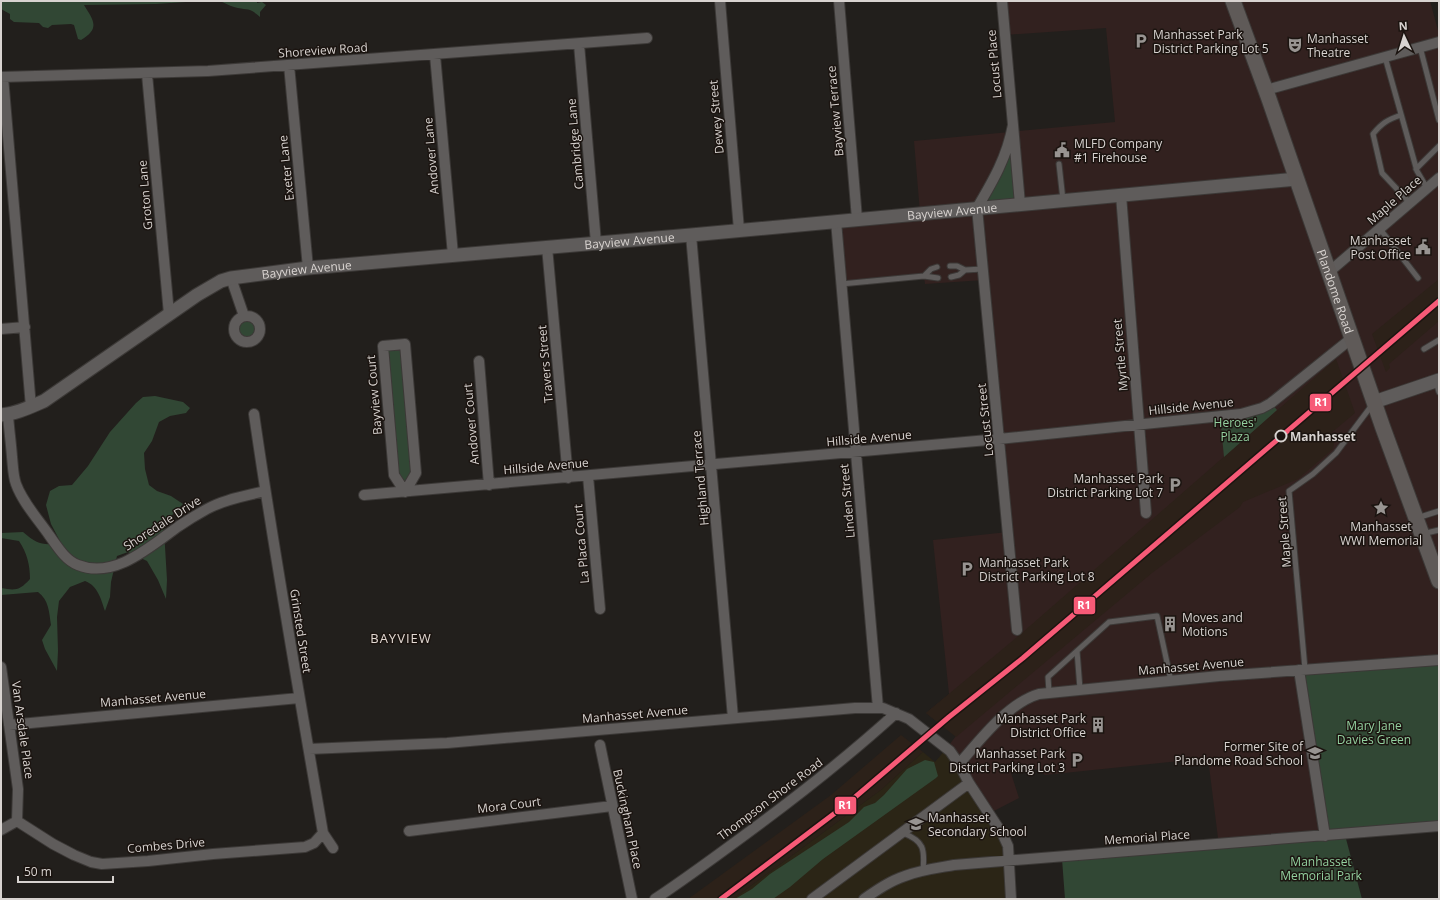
<svg xmlns="http://www.w3.org/2000/svg" width="1440" height="900" font-family="'Open Sans',sans-serif">
<style>
.commercial{fill:#32211f}
.built{fill:#2c2119}
.education{fill:#2b2516}
.green{fill:#314734}
.lines{fill:none;stroke-linecap:round;stroke-linejoin:round}
.service-casing{stroke:#3c3937;stroke-width:7}
.minor-casing{stroke:#3c3937;stroke-width:12}
.tertiary-casing{stroke:#3c3937;stroke-width:15}
.secondary-casing{stroke:#3c3937;stroke-width:17}
.service{stroke:#5f5c5b;stroke-width:5}
.minor{stroke:#5f5c5b;stroke-width:10}
.tertiary{stroke:#5f5c5b;stroke-width:13}
.secondary{stroke:#5f5a58;stroke-width:15}
.rail-1-casing{stroke:#1b1410;stroke-width:8}
.rail-1{stroke:#f75a77;stroke-width:5}
.stop-dot{fill:#1b1410;stroke:#d8d3d0;stroke-width:2}
.labels{text-anchor:middle;dominant-baseline:central;stroke-width:3;stroke-linejoin:round;paint-order:stroke}
.poi-label{font-size:12px;fill:#d8d3d0;stroke:#1b1410;text-anchor:start}
.street-label{font-size:12px;fill:#d8d3d0;stroke:#1b1410}
.park-label{font-size:12px;fill:#93d09f;stroke:#1b1410}
.stop-label{font-size:12px;font-weight:bold;fill:#d8d3d0;stroke:#1b1410;text-anchor:start}
.neighbourhood-label{font-size:13px;letter-spacing:1px;fill:#e2d8d2;stroke:#1b1410}
.line-badge{stroke:#1b1410;stroke-width:1.5}
.badge-label{font-size:11px;text-anchor:middle;font-weight:bold;fill:#fff}
</style>
<rect width="100%" height="100%" fill="#221f1c"/>
<path class="commercial" d="M1002,1H1430L1439,34V660L1325,836L1219,846L1208,758L1045,775L1031,766L1010,770L1019,798L990,813L946,749L956,736L926,713L949,694L933,540L1008,532L984,280L925,284L924,277L841,284L836,221L920,213L914,141L1115,122L1106,28L1005,35Z"/>
<path class="built" d="M1439,279V321L1389,364L1390,368L1386,372L1372,334Z
M1336,359L1355,413L1330,434L1334,443L1333,449L1298,479L1243,502L1240,507L1152,573L956,737L926,713L1023,632Z
M901,735L923,752L881,790L733,899H688L831,795Z"/>
<path class="education" d="M946,749L1003,835L1010,899H733L881,790L923,752L935,762Z"/>
<path class="green" d="M1,1H201L156,4L84,5C93,20 101,28 81,40L78,39L74,25L71,24L52,25L48,28L43,27L39,23L14,22L10,19V14L1,9Z
M219,1H257V3L262,2L266,5L260,12V17C248,6 247,11 234,7C229,6 224,2 219,1Z
M1010,140L1020,204L977,208Z
M234 329a13 13 0 1 1 26 0a13 13 0 1 1-26 0Z
M405,344L416,473L405,492L394,475L383,346Z
M155,396L183,402L190,408L186,413L170,416L159,422L152,441L144,453L145,469L149,485L157,491L171,496L183,504L172,515L164,530L167,580L166,599L158,580L147,561L128,552L117,556L111,582L110,597L105,611C101,599 98,586 85,581L70,587L59,601L57,617L58,651L57,671L45,649L42,640L51,625C49,612 49,600 38,592L1,595V588C16,591 20,590 30,579C30,565 27,553 19,541L1,538V533L23,532C37,544 43,546 61,543L51,524L46,505L50,491L59,486L72,485L88,466L110,432L136,403L143,397Z
M1271,403L1277,410L1224,457L1220,417Z
M1439,660V826L1345,835L1362,899H1065L1062,859L1325,836L1299,670Z
M925,760L934,762L938,776L936,778L823,859L790,887L773,899H735L752,889L770,874L849,822L864,807L875,803L884,795L907,769Z"/>
<g class="lines">
<g class="service-casing">
<path id="service" d="M1420,47L1439,120
M1385,57L1417,171L1427,188
M1401,115C1387,120 1382,123 1373,134L1382,173L1410,203
M1059,164L1063,200
M1416,169L1439,146
M1380,229L1418,278
M950,266H957L965,270L983,269
M924,276L938,278
M951,277L959,275L965,270
M841,284L924,276L931,269L937,267
M1424,349L1439,340
M1436,382L1439,392
M1417,518L1439,511
M1422,534L1439,530
M1077,651L1080,689
M1305,669L1289,491L1313,474L1336,453L1372,405
M1049,692L1048,677L1109,622L1157,616L1171,681
M903,833C924,841 925,849 923,871"/>
</g>
<g class="minor-casing">
<path id="minor" d="M720,1L739,230
M839,1L857,219
M1002,1L1020,204
M579,44L596,243
M435,55L453,255
M289,65L308,268
M147,74L169,314
M1,77L208,71L647,38
M3,77L31,407
M1266,90L1439,42
M1013,125C1007,157 993,181 977,208L1017,630
M1121,195L1146,513
M836,221L878,708
M691,235L733,718
M547,247L568,478
M1329,272L1439,178
M231,278L244,316
M234 329a13 13 0 1 1 26 0a13 13 0 1 1-26 0Z
M1,329L25,327
M405,344L416,473L405,492L394,475L383,346Z
M479,361L489,485
M254,414C274,554 299,693 323,833L333,848
M8,415C9,429 11,443 12,457C13,466 13,476 16,484C23,503 38,519 49,535C57,546 65,560 78,565C115,580 152,545 179,526C188,520 198,514 207,509C225,499 246,496 265,491
M588,476L600,609
M364,495L999,439L1241,414L1262,408L1271,403L1352,338
M1,667L18,789L17,821
M1299,670L1325,836
M9,725L299,698
M600,745L632,899
M309,749L447,743L855,708H883L909,719L950,751L959,764C980,740 1008,703 1039,694L1219,676L1439,660
M959,764L969,783L1003,835L1008,846L1011,899
M17,821L53,844L74,855L91,862L102,864L148,861L213,854L305,847L314,843L323,833
M1,830L17,821
M409,831L612,806
M655,899C691,875 726,849 761,823C808,788 853,752 896,713
M812,899L969,783
M864,899C877,890 890,881 905,876C920,870 937,868 954,865L1439,826"/>
</g>
<g class="tertiary-casing">
<g id="tertiary">
<path d="M1374,402L1439,380"/>
<path id="s1" d="M1,415C16,414 30,407 44,401L197,295L221,281L231,278L308,268L691,235L1297,179"/>
</g>
</g>
<g class="secondary-casing">
<g id="secondary">
<path id="s2" d="M1233,1L1269,99L1383,428L1439,581"/>
</g>
</g>
<use href="#service" class="service"/>
<use href="#minor" class="minor"/>
<use href="#tertiary" class="tertiary"/>
<use href="#secondary" class="secondary"/>
<g class="rail-1-casing">
<path id="rail-1" d="M721,899L847,804L949,717L1023,658L1439,301"/>
</g>
<use href="#rail-1" class="rail-1"/>
</g>
<defs>
<g id="parking-bare" transform="scale(1.2)"><path d="M-3.5-5.5H1a3.5 3.5 0 0 1 0 7H-1V5.5H-3.5ZM-1-3.4V-.6H.8a1.4 1.4 0 0 0 0-2.8Z" fill="#989491" stroke="#1b1410" stroke-width="2.5" paint-order="stroke"/></g>
<g id="theatre-bare" transform="scale(1.2)"><path d="M-5-5.5Q0-4 5-5.5V0Q5 5 0 6Q-5 5-5 0ZM-3.3-2.5H-1v1.5H-3.3ZM1-2.5H3.3v1.5H1ZM-2.8 1Q0 5.5 2.8 1Z" fill="#989491" stroke="#1b1410" stroke-width="2.5" paint-order="stroke"/></g>
<g id="civic-bare" transform="scale(1.2)"><path d="M-.6-6.5H3V-4.5H.6V-3L4-1V1h2V6H-6V1h2V-1L-.6-3ZM-1.2 2.5V6h2.4V2.5Z" fill="#989491" stroke="#1b1410" stroke-width="2.5" paint-order="stroke"/></g>
<g id="sight-bare" transform="scale(1.2)"><path d="M0-6L1.8-2.2L6-1.7L2.9 1.2L3.7 5.4L0 3.3L-3.7 5.4L-2.9 1.2L-6-1.7L-1.8-2.2Z" fill="#989491" stroke="#1b1410" stroke-width="2.5" paint-order="stroke"/></g>
<g id="building-bare" transform="scale(1.2)"><path d="M-4-6H4V6H1V3H-1V6H-4ZM-2.5-4.3h1.7v1.8h-1.7ZM.8-4.3h1.7v1.8H.8ZM-2.5-1h1.7V.8h-1.7ZM.8-1h1.7V.8H.8Z" fill="#989491" stroke="#1b1410" stroke-width="2.5" paint-order="stroke"/></g>
<g id="school-bare" transform="scale(1.2)"><path d="M0-5L7-2L0 1L-7-2ZM-4 1L0 2.5L4 1V4Q0 6-4 4Z" fill="#989491" stroke="#1b1410" stroke-width="2.5" paint-order="stroke"/></g>
</defs>
<g fill-rule="evenodd">
<use href="#parking-bare" x="1141" y="41"/>
<use href="#theatre-bare" x="1295" y="45"/>
<use href="#civic-bare" x="1062" y="150"/>
<use href="#civic-bare" x="1423" y="247"/>
<use href="#parking-bare" x="1175" y="485"/>
<use href="#sight-bare" x="1381" y="508"/>
<use href="#parking-bare" x="967" y="569"/>
<use href="#building-bare" x="1170" y="624"/>
<use href="#building-bare" x="1098" y="725"/>
<use href="#school-bare" x="1315" y="753"/>
<use href="#parking-bare" x="1077" y="760"/>
<use href="#school-bare" x="916" y="824"/>
</g>
<circle class="stop-dot" cx="1281" cy="436" r="5.5"/>
<g class="labels">
<g class="poi-label">
<text x="1153" y="34">Manhasset Park<tspan x="1153" dy="14">District Parking Lot 5</tspan></text>
<text x="1307" y="38">Manhasset<tspan x="1307" dy="14">Theatre</tspan></text>
<text x="1074" y="143">MLFD Company<tspan x="1074" dy="14">#1 Firehouse</tspan></text>
<text x="1411" y="240" text-anchor="end">Manhasset<tspan x="1411" dy="14">Post Office</tspan></text>
<text x="1163" y="478" text-anchor="end">Manhasset Park<tspan x="1163" dy="14">District Parking Lot 7</tspan></text>
<text x="1381" y="526" text-anchor="middle">Manhasset<tspan x="1381" dy="14">WWI Memorial</tspan></text>
<text x="979" y="562">Manhasset Park<tspan x="979" dy="14">District Parking Lot 8</tspan></text>
<text x="1182" y="617">Moves and<tspan x="1182" dy="14">Motions</tspan></text>
<text x="1086" y="718" text-anchor="end">Manhasset Park<tspan x="1086" dy="14">District Office</tspan></text>
<text x="1303" y="746" text-anchor="end">Former Site of<tspan x="1303" dy="14">Plandome Road School</tspan></text>
<text x="1065" y="753" text-anchor="end">Manhasset Park<tspan x="1065" dy="14">District Parking Lot 3</tspan></text>
<text x="928" y="817">Manhasset<tspan x="928" dy="14">Secondary School</tspan></text>
</g>
<g class="street-label">
<text transform="translate(323 50) rotate(-4)">Shoreview Road</text>
<text transform="translate(994 64) rotate(-95)">Locust Place</text>
<text transform="translate(835 111) rotate(-95)">Bayview Terrace</text>
<text transform="translate(716 117) rotate(-95)">Dewey Street</text>
<text transform="translate(575 144) rotate(-95)">Cambridge Lane</text>
<text transform="translate(431 156) rotate(-95)">Andover Lane</text>
<text transform="translate(286 168) rotate(-96)">Exeter Lane</text>
<text transform="translate(145 195) rotate(-95)">Groton Lane</text>
<text transform="translate(1394 200) rotate(-41)">Maple Place</text>
<text stroke="none"><textPath href="#s1" startOffset="994">Bayview Avenue</textPath></text>
<text stroke="none"><textPath href="#s1" startOffset="670">Bayview Avenue</textPath></text>
<text stroke="none"><textPath href="#s1" startOffset="346">Bayview Avenue</textPath></text>
<text stroke="none"><textPath href="#s2" startOffset="308">Plandome Road</textPath></text>
<text transform="translate(1120 355) rotate(-95)">Myrtle Street</text>
<text transform="translate(545 364) rotate(-95)">Travers Street</text>
<text transform="translate(374 395) rotate(-95)">Bayview Court</text>
<text transform="translate(1191 406) rotate(-6)">Hillside Avenue</text>
<text transform="translate(985 420) rotate(-96)">Locust Street</text>
<text transform="translate(471 424) rotate(-95)">Andover Court</text>
<text transform="translate(869 438) rotate(-5)">Hillside Avenue</text>
<text transform="translate(546 466) rotate(-5)">Hillside Avenue</text>
<text transform="translate(700 478) rotate(-95)">Highland Terrace</text>
<text transform="translate(847 501) rotate(-95)">Linden Street</text>
<text transform="translate(162 523) rotate(-33)">Shoredale Drive</text>
<text transform="translate(1284 532) rotate(-94)">Maple Street</text>
<text transform="translate(581 544) rotate(-95)">La Placa Court</text>
<text transform="translate(301 631) rotate(81)">Grinsted Street</text>
<text transform="translate(1191 666) rotate(-5)">Manhasset Avenue</text>
<text transform="translate(153 698) rotate(-5)">Manhasset Avenue</text>
<text transform="translate(635 714) rotate(-5)">Manhasset Avenue</text>
<text transform="translate(23 730) rotate(82)">Van Arsdale Place</text>
<text transform="translate(770 799) rotate(-37)">Thompson Shore Road</text>
<text transform="translate(509 805) rotate(-7)">Mora Court</text>
<text transform="translate(628 819) rotate(78)">Buckingham Place</text>
<text transform="translate(1147 837) rotate(-4)">Memorial Place</text>
<text transform="translate(166 845) rotate(-5)">Combes Drive</text>
</g>
<g class="park-label">
<text x="1235" y="422">Heroes'<tspan x="1235" dy="14">Plaza</tspan></text>
<text x="1374" y="725">Mary Jane<tspan x="1374" dy="14">Davies Green</tspan></text>
<text x="1321" y="861">Manhasset<tspan x="1321" dy="14">Memorial Park</tspan></text>
</g>
<g class="stop-label">
<text x="1290" y="436">Manhasset</text>
</g>
<g class="neighbourhood-label">
<text x="401" y="638">BAYVIEW</text>
</g>
</g>
<g class="line-badge">
<rect x="1309" y="393" width="23" height="19" rx="4" fill="#f75a77"/>
<rect x="1073" y="596" width="23" height="19" rx="4" fill="#f75a77"/>
<rect x="834" y="796" width="23" height="19" rx="4" fill="#f75a77"/>
</g>
<g class="badge-label">
<text x="1321" y="406">R1</text>
<text x="1084" y="609">R1</text>
<text x="845" y="809">R1</text>
</g>
<rect width="1440" height="900" fill="none" stroke="#d8d3d0" stroke-width="4"/>
<g transform="translate(1404 36) rotate(356)" stroke="#1b1410" stroke-width="3" paint-order="stroke">
<path d="M0-3L7 15L0 10L-7 15Z" fill="#d8d3d0"/>
<text y="-6" font-size="11" font-weight="bold" text-anchor="middle" fill="#d8d3d0">N</text>
</g>
<path d="M18 876v6h95v-6" fill="none" stroke="#d8d3d0" stroke-width="2"/>
<text x="24" y="876" font-size="12" fill="#d8d3d0" stroke="#1b1410" stroke-width="3" paint-order="stroke">50 m</text>
</svg>
